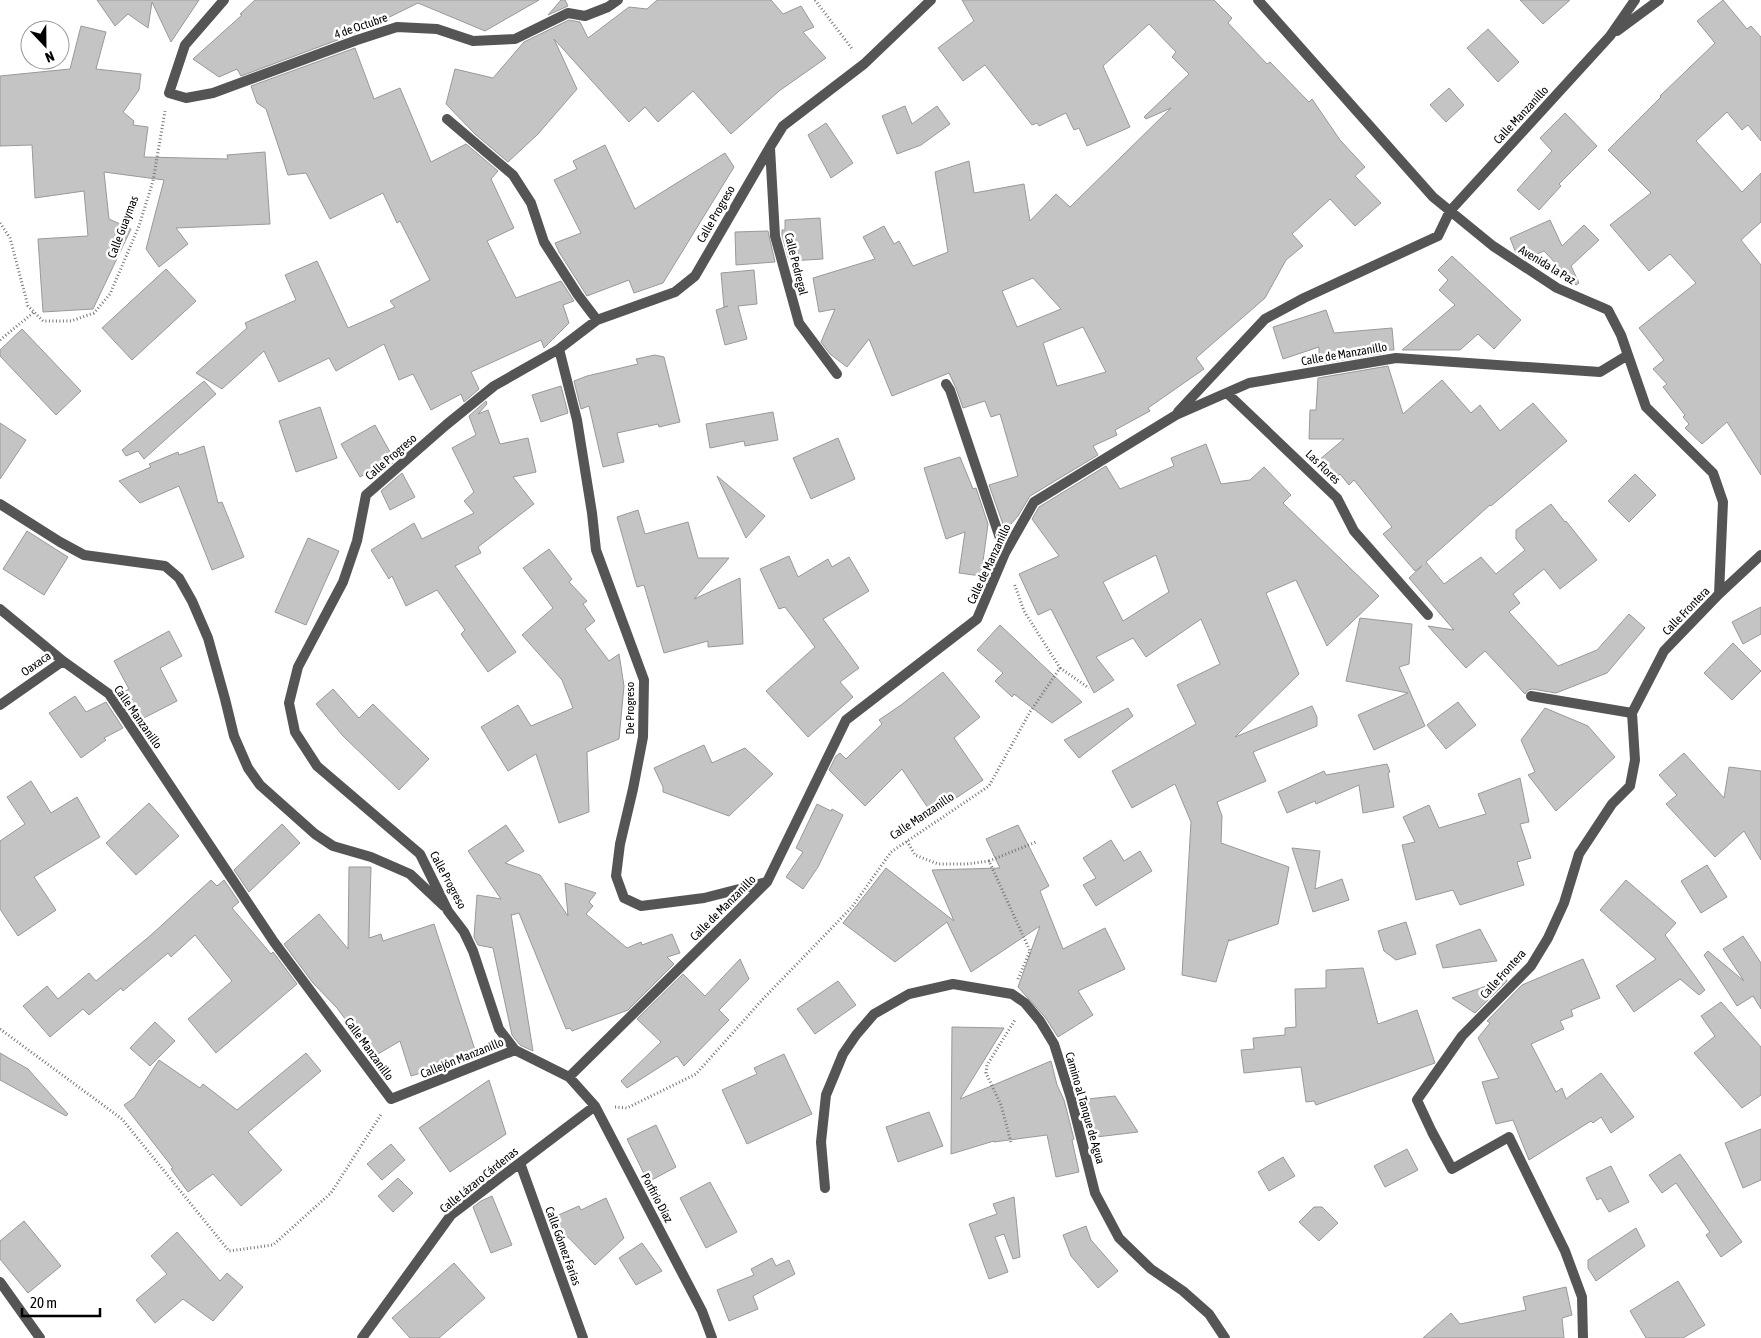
<svg xmlns="http://www.w3.org/2000/svg" width="1761" height="1338" font-family="'Asap Condensed',sans-serif">
<style>
.building{fill:#c4c4c4;stroke:#999;fill-rule:evenodd}
.lines{fill:none;stroke-linecap:round;stroke-linejoin:round}
.path{stroke:#777;stroke-width:3;stroke-dasharray:1 2.5;stroke-linecap:butt}
.lane{stroke:#555;stroke-width:10}
.street{stroke:#555;stroke-width:10}
.labels{text-anchor:middle;dominant-baseline:central;stroke-width:5;stroke-linejoin:round;paint-order:stroke}
.street-label{font-size:12px;fill:#000;stroke:#fff}
</style>
<rect width="100%" height="100%" fill="#fff"/>
<path class="building" d="M97,0H199L171,42L152,2L148,28L128,14L115,26Z
M255,0H539L485,31L418,3L359,32L241,76L237,69L219,77L193,59L242,15L240,14Z
M561,0H565L568,6L548,15Z
M657,0H771L783,14L801,6L814,27L803,32L826,58L779,91L731,134L693,91L658,122L645,107L629,122L554,39L577,89L538,134L508,162L475,134L446,104L455,69L493,78L524,42L569,20L580,22L588,38L629,7L647,9Z
M962,0H1214L1232,18L1228,23L1267,64L1270,62L1309,102L1312,99L1340,140L1365,167L1355,176L1381,203L1355,226L1330,199L1292,234L1303,246L1286,260L1265,298L1196,358L1204,369L1148,408L1150,411L1115,430L1117,435L1093,446L1098,455L1030,496L1018,516L1010,525L1004,527L989,485L1018,476L1000,414L991,417L985,401L963,408L956,388L949,373L892,396L869,339L847,367L830,354L821,342L835,309L819,312L813,278L875,259L863,237L884,226L894,244L899,241L913,266L948,252L935,172L969,161L974,193L1024,184L1030,221L1056,194L1070,207L1171,108L1146,119L1144,117L1189,74L1172,57L1176,52L1149,24L1103,66L1130,127L1087,146L1079,128L1074,130L1066,113L1039,126L1037,123L1032,125L985,65L963,81L938,48L974,21ZM1033,278L1061,309L1017,327L1002,291ZM1083,327L1106,372L1057,386L1043,343Z
M1520,0H1570L1543,24Z
M1723,0L1747,29L1751,26L1761,37V141L1748,125L1742,130L1727,112L1696,141L1742,192L1761,173V222L1741,240L1761,265V475L1727,422L1702,444L1685,428L1689,424L1683,417L1685,415L1663,387L1667,384L1653,369L1664,360L1639,328L1696,283L1670,254L1649,271L1610,225L1651,193L1608,150L1661,97L1660,96L1715,43L1697,21Z
M81,26L106,32L96,69L141,74L139,90L123,112L134,121L133,125L148,127L144,157L228,159L227,155L265,152L270,224L176,228L188,244L159,267L146,249L164,180L104,172L109,219L131,229L93,309L43,312L38,239L88,236L84,191L35,198L32,145L0,146V76L70,69Z
M1488,29L1519,62L1498,82L1467,48Z
M355,48L374,99L400,88L431,162L466,144L498,171L491,179L514,228L487,241L516,298L561,281L574,301L563,305L569,323L544,348L541,340L471,372L479,389L464,402L461,394L431,410L413,374L399,380L384,344L336,371L329,358L279,382L264,351L222,389L196,373L247,328L245,323L296,300L285,275L317,261L348,328L395,307L390,301L430,280L400,221L397,223L383,193L330,219L306,173L288,175L266,109L257,103L251,86Z
M1449,88L1464,105L1446,122L1430,105Z
M905,106L912,124L937,106L950,124L921,145L897,154L882,116Z
M1565,113L1597,146L1559,184L1561,186L1539,210L1517,190L1552,151L1540,138Z
M826,123L853,163L831,178L808,135Z
M605,145L635,209L725,153L734,167L663,283L634,293L629,280L587,296L559,252L555,243L581,233L554,180L577,169L573,161Z
M820,218L823,259L789,261L782,235V230H785V220Z
M1550,220L1562,246L1584,225L1599,240L1571,266L1579,283L1576,285L1544,251L1526,259L1516,253L1510,238Z
M768,231L775,262L736,265L735,232Z
M1452,256L1521,320L1494,349L1478,334L1460,350H1402L1455,305L1439,290L1448,280L1438,270Z
M166,269L196,301L132,360L102,328Z
M754,270L757,304L738,306L747,339L725,345L716,310L728,306L724,307L721,273Z
M1326,310L1334,333L1392,328L1394,350H1384L1385,353L1319,364V347L1283,359L1273,327Z
M22,329L81,391L56,415L0,356V350Z
M655,355L664,357L680,422L659,427L658,424L617,433L624,462L603,467L589,406L581,409L574,381L587,376L638,364L636,359Z
M1388,366L1403,414L1442,380L1471,413L1480,405L1500,431L1533,403L1567,441L1491,506L1490,505L1426,562L1444,584L1481,557L1496,574L1525,550L1516,539V530L1551,504L1565,522L1566,521L1597,560L1560,589L1544,569L1513,594L1520,603L1509,612L1558,666L1597,650L1629,614L1645,628L1607,673L1556,693L1532,689L1528,690L1525,694L1485,651L1466,668L1428,626L1454,630L1409,578L1422,566L1415,571L1383,534L1392,527L1354,480L1349,485L1340,474L1335,479L1319,460L1344,439H1309L1310,410H1316L1318,378Z
M204,381L216,394L144,459L138,451L126,456L122,450Z
M561,386L568,413L541,422L532,395Z
M486,401L487,404L478,414L488,410L500,444L528,438L536,472L513,477L534,504L478,547L481,553L455,566L516,652L488,672L461,634L465,630L437,590L406,606L392,576L389,579L371,550L414,523L422,539L474,513L464,501L474,492L452,448L476,435L469,416Z
M320,407L337,458L296,472L279,421Z
M773,412L778,440L745,446L744,441L710,448L706,424Z
M0,423L26,440L0,479Z
M375,425L395,461L374,479L370,471L360,477L341,444Z
M838,438L855,479L811,499L793,458Z
M1206,444L1221,484L1250,480L1264,467L1291,495L1283,503L1379,596L1327,646L1296,580L1266,593L1299,674L1235,737L1312,706L1317,717V726L1253,752L1266,781L1217,802L1222,816L1221,843L1289,867L1278,924L1229,941V939L1216,982L1182,975L1191,822L1175,784L1132,808L1112,771L1196,724L1177,685L1220,664L1201,619L1146,657L1133,638L1096,657L1114,680L1094,693L1051,609L1038,615L1019,574L1059,556L1032,519L1039,507L1106,466L1120,489L1174,466L1171,458ZM1156,555L1169,592L1123,621L1103,582Z
M204,446L218,503L222,502L244,557L212,570L179,486L140,503L119,481L151,467L149,464L178,452L179,455Z
M960,457L973,489L976,488L988,524L981,576L959,573L965,532L946,539L924,468Z
M402,473L415,497L390,510L381,491Z
M1635,474L1656,495L1629,522L1608,501Z
M717,476L765,516L746,538Z
M638,510L645,534L688,522L698,558H729L694,599L740,578L743,644L708,647V641L664,653L644,585L637,587L617,517Z
M27,531L68,557L44,595L3,569Z
M308,538L339,551L306,625L275,612Z
M549,549L572,579L569,582L587,601L583,604L595,621L585,629L609,661L619,654L624,686L619,739L587,752L589,812L559,823L536,754L508,771L481,727L518,705L531,726L573,708L562,680L522,635L553,608L523,568Z
M789,556L798,577L828,559L832,567L849,557L869,591L823,619L859,668L840,682L853,697L808,737L766,691L815,647L785,607L779,609L760,569Z
M1761,607V634L1743,644L1732,622Z
M1360,618L1412,624L1409,664L1399,667L1425,726L1374,750L1358,715L1408,693L1346,681Z
M1000,625L1036,659L1082,702L1052,723L1014,694L1012,697L995,681L1003,673L977,650Z
M169,631L182,656L160,668L177,701L136,722L118,695L129,689L114,661Z
M1733,643L1761,671L1732,700L1704,673Z
M943,672L980,717L954,738L983,780L932,814L902,769L865,806L829,770L836,756L840,753L846,759L882,724L879,720L901,705Z
M333,689L359,718L373,704L429,759L399,790L343,736L316,704Z
M75,696L86,712L106,702L123,728L104,738L106,740L81,758L49,713Z
M1458,702L1476,725L1446,749L1427,725Z
M1128,708L1133,716L1079,758L1064,740Z
M1545,708L1588,726L1615,757L1556,811L1528,775L1535,772L1521,740Z
M704,745L712,763L745,748L773,774L729,816L663,792V787L654,768Z
M1684,753L1724,798L1729,767L1761,771V860L1744,831L1715,857L1666,804L1677,795L1659,775Z
M1387,764L1390,772L1388,773L1394,807L1363,813L1359,785L1316,804L1315,801L1287,813L1278,792L1324,771L1326,775Z
M1520,778L1529,822L1520,824L1531,858L1517,862L1524,885L1460,905L1453,890L1416,900L1402,845L1415,842L1403,817L1429,805L1439,828L1486,814L1478,794Z
M31,781L51,813L77,797L100,837L34,877L56,910L18,936L0,909V841L25,824L7,797Z
M149,803L179,836L136,875L106,843Z
M817,804L831,811L832,809L843,815L818,867L803,889L786,877L803,852L796,848Z
M282,824L300,843L249,892L234,870Z
M506,825L524,851L505,863L540,875L568,916L565,883L596,893L589,902L593,906L586,914L627,948L641,942L642,945L672,934L680,953L667,957L674,964L628,1010L572,1031L570,1028L566,1029L519,913L512,915L511,914L533,1051L520,1045L512,1035L493,948L478,945L474,937L477,895L501,899L468,851Z
M1018,825L1049,886L1040,891L1063,949L1105,928L1125,969L1078,991L1093,1015L1058,1037L1045,1017L1018,987L1040,926L971,972L947,922L895,962L843,923L886,868L954,921L932,870L1000,868L986,839Z
M1111,840L1124,861L1140,851L1152,871L1096,906L1083,885L1096,878L1083,858Z
M1292,848L1320,851L1315,889L1342,879L1349,900L1313,912Z
M1707,865L1727,897L1701,913L1681,881Z
M349,867H371L369,938L381,934L383,941L434,924L477,1056L411,1076L400,1041L373,1057L337,1008L313,983L284,944L319,914L348,949Z
M211,880L217,886L224,880L239,902L232,908L271,954L273,952L297,984L216,1053L188,1019L232,981L195,935L171,957L168,953L123,991L121,988L89,1015L83,1009L50,1037L23,1006L47,986L58,999L89,973L96,981L151,935Z
M1626,880L1676,923L1665,935L1705,990L1699,995L1680,979L1634,1012L1616,986L1656,959L1600,910Z
M1406,922L1416,954L1396,960L1384,951L1378,931Z
M1480,929L1497,961L1443,968L1436,945Z
M1743,936L1761,963V1009L1753,996L1737,1006L1704,955L1708,951L1744,981L1723,949Z
M740,959L749,979L719,1010L729,1020L684,1066L677,1056L627,1088L621,1081L661,1042L637,1019L683,974L705,996Z
M1583,959L1600,998L1571,1010L1573,1016L1560,1021L1564,1029L1531,1044L1556,1092L1562,1088L1566,1099L1601,1073L1634,1117L1611,1133L1601,1117L1593,1123L1591,1121L1529,1160L1513,1120L1496,1124L1482,1082L1499,1078L1478,1038L1490,1023L1487,1021L1522,985Z
M1363,968L1378,1024L1417,1010L1435,1063L1316,1105L1314,1101L1306,1102L1301,1067L1244,1073L1241,1050L1254,1049L1253,1038L1285,1035V1028L1296,1027L1295,989L1326,988V970Z
M1506,979L1507,981L1475,1013L1452,998Z
M838,981L856,1005L815,1034L797,1009Z
M1721,1002L1761,1047V1095L1742,1108L1694,1053L1715,1036L1701,1016Z
M155,1022L175,1041L150,1066L130,1048Z
M952,1027L1004,1028L960,1099L1051,1061L1057,1085L1064,1100L1074,1139L1072,1140L1079,1172L1056,1177L1047,1135L994,1142V1141L951,1154Z
M0,1053L28,1069L68,1114L66,1116L0,1080Z
M306,1053L321,1071L248,1132L282,1170L241,1206L213,1174L188,1192L171,1169L173,1168L124,1105L134,1098L159,1060L200,1088L203,1084L237,1110Z
M784,1054L812,1114L747,1144L722,1090L757,1074L754,1068Z
M489,1080L506,1134L450,1172L419,1128Z
M1115,1096L1138,1132L1088,1138L1079,1100Z
M929,1112L943,1146L898,1162L886,1127Z
M656,1125L676,1167L648,1182L627,1139Z
M1761,1129V1180L1743,1188L1725,1143Z
M391,1144L405,1160L382,1180L367,1164Z
M1407,1149L1418,1170L1385,1187L1374,1166Z
M1680,1154L1742,1242L1721,1257L1706,1235L1710,1232L1676,1183L1662,1193L1649,1175Z
M1283,1157L1295,1176L1269,1191L1258,1172Z
M1611,1166L1629,1202L1609,1212L1601,1198L1597,1200L1586,1178Z
M398,1178L413,1193L393,1212L378,1196Z
M710,1182L737,1232L706,1248L680,1198Z
M492,1196L512,1245L491,1253L473,1207L481,1201Z
M1014,1197L1020,1257L1013,1259L1004,1234L995,1237L1008,1272L989,1279L969,1224L997,1214L993,1204Z
M606,1198L624,1238L595,1265L568,1237L564,1239L554,1217L579,1206L581,1210Z
M1314,1207H1322L1338,1223L1319,1241L1299,1222Z
M24,1221L61,1266L28,1293L0,1259V1241Z
M1086,1226L1091,1240L1118,1271L1098,1288L1071,1256L1063,1235Z
M1636,1228L1645,1246L1596,1281L1588,1268V1260Z
M177,1232L220,1281L227,1273L243,1287L213,1321L183,1299L155,1323L136,1300L167,1274L151,1256Z
M642,1243L662,1271L636,1285L619,1258Z
M772,1258L776,1266L789,1260L795,1274L753,1296L758,1309L729,1321L717,1290L754,1275L751,1269Z
M454,1263L485,1298L439,1338H410L392,1318Z
M1678,1281L1705,1325L1683,1338H1646L1630,1311Z
M1566,1287L1572,1315L1562,1318L1564,1338H1423L1451,1313L1460,1324L1526,1310L1523,1297Z"/>
<g class="lines">
<path class="path" d="M815,0L853,50
M0,223L10,238L28,306L43,321H71L94,313L110,294L139,226L153,181L165,111
M0,340L34,312
M1060,668L1089,688
M907,841L915,855L938,864H967L989,861L1030,951L1018,979
M989,861L1036,842
M0,1029L122,1119L229,1251L273,1245L331,1193L382,1113
M615,1107L627,1108L696,1074L763,999L852,907L891,852L989,786L1030,712L1060,668L1024,611L1014,583
M1011,1142L1001,1105L986,1073L987,1065L1015,1020"/>
<path class="lane" d="M1531,696L1632,713"/>
<path class="street" d="M224,0L185,45L169,93L186,98L213,93L357,40L397,27L437,29L473,41L515,39L568,13L585,16L608,7L618,0
M1258,0L1433,197L1493,246L1557,288L1608,310L1621,335L1646,407L1713,473L1723,502L1719,594
M1617,31L1659,0
M447,119L513,175L531,203L544,242L578,295L597,320
M770,148L775,236L799,323L837,374
M559,349L577,420L592,513L596,550L644,680L643,737L633,789L620,844L616,876L624,898L641,906L704,898L767,882
M946,384L950,390L1005,553
M1227,393L1337,498L1354,531L1428,615
M1178,412L1265,319L1304,298L1438,236L1450,211L1610,36L1635,0
M0,504L60,542L84,555L165,566L179,578L192,601L208,638L225,699L234,736L248,768L260,785L315,834L333,846L371,857L410,874L444,906
M0,609L63,661L109,694L274,942L391,1099L515,1050
M0,705L63,661
M569,1077L767,882L846,720L977,619L1005,553L1034,502L1176,415L1249,383L1396,358L1600,372L1628,355
M520,1163L583,1338
M825,1188L821,1142L826,1095L843,1054L856,1035L874,1014L909,994L953,984L1012,994L1025,1003L1040,1021L1054,1044L1071,1098L1095,1193L1119,1238L1151,1269L1183,1291L1209,1314L1225,1338
M0,1282L40,1338
M362,1338L451,1215L595,1106
M712,1338L702,1311L595,1106L569,1077L515,1050L499,1029L473,951L464,932L448,911L420,854L317,766L295,732L289,703L298,667L343,582L357,541L366,495L446,425L494,386L559,349L597,320L675,292L695,276L770,147L783,126L864,64L931,0
M1583,1338L1582,1297L1565,1251L1509,1137L1452,1169L1432,1132L1417,1100L1462,1036L1531,966L1548,938L1564,903L1579,854L1612,804L1630,786L1635,760L1632,713L1664,651L1719,594L1761,555"/>
</g>
<g class="labels">
<g class="street-label">
<text transform="translate(361 26) rotate(-19)">4 de Octubre</text>
<text transform="translate(1521 115) rotate(-47)">Calle Manzanillo</text>
<text transform="translate(716 214) rotate(-60)">Calle Progreso</text>
<text transform="translate(123 227) rotate(-69)">Calle Guaymas</text>
<text transform="translate(796 264) rotate(76)">Calle Pedregal</text>
<text transform="translate(1547 265) rotate(31)">Avenida la Paz</text>
<text transform="translate(1344 354) rotate(-10)">Calle de Manzanillo</text>
<text transform="translate(391 457) rotate(-41)">Calle Progreso</text>
<text transform="translate(1323 467) rotate(44)">Las Flores</text>
<text transform="translate(989 564) rotate(-65)">Calle de Manzanillo</text>
<text transform="translate(1686 611) rotate(-46)">Calle Frontera</text>
<text transform="translate(36 664) rotate(-35)">Oaxaca</text>
<text transform="translate(630 708) rotate(-90)">De Progreso</text>
<text transform="translate(138 717) rotate(55)">Calle Manzanillo</text>
<text transform="translate(922 816) rotate(-34)">Calle Manzanillo</text>
<text transform="translate(448 880) rotate(62)">Calle Progreso</text>
<text transform="translate(723 908) rotate(-45)">Calle de Manzanillo</text>
<text transform="translate(1503 974) rotate(-48)">Calle Frontera</text>
<text transform="translate(369 1049) rotate(54)">Calle Manzanillo</text>
<text transform="translate(462 1058) rotate(-22)">Callejón Manzanillo</text>
<text transform="translate(1085 1108) rotate(74)">Camino al Tanque de Agua</text>
<text transform="translate(479 1180) rotate(-39)">Calle Lázaro Cárdenas</text>
<text transform="translate(657 1198) rotate(62)">Porfirio Díaz</text>
<text transform="translate(563 1246) rotate(70)">Calle Gómez Farías</text>
</g>
</g>
<g transform="translate(45 45) rotate(158)"><circle r="24" fill="#ffffff" stroke="#999999"/>
<path d="M0-4L9 19L0 12L-9 19Z" fill="#000000"/>
<text y="-8" font-size="14" font-weight="bold" text-anchor="middle" fill="#000000">N</text>
</g>
<path d="M22 1308v8h78v-8" fill="none" stroke="#000000" stroke-width="2.5"/>
<text x="30" y="1308" font-size="15" fill="#000000" stroke="#ffffff" stroke-width="4" paint-order="stroke">20 m</text>
</svg>
